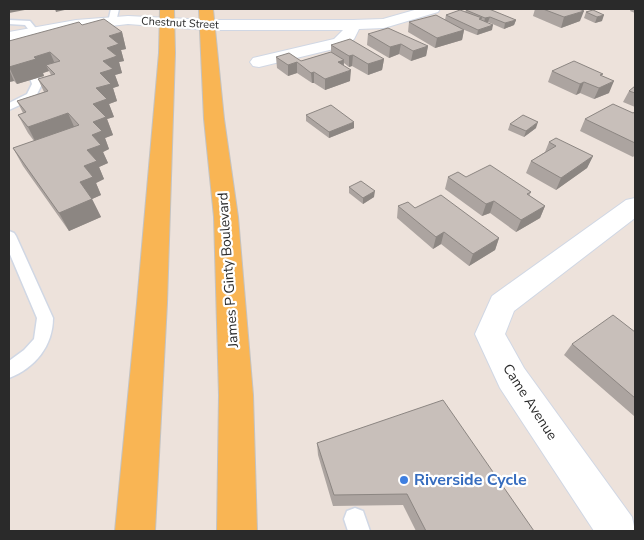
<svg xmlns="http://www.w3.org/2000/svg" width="644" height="540" font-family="'Nunito Sans',sans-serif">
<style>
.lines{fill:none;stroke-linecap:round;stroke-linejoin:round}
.service-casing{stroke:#d0d7e4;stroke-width:3}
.minor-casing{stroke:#d0d7e4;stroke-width:2}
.primary-casing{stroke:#c3c3c3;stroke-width:2}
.service{fill:#fff;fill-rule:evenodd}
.minor{fill:#fff;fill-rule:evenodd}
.primary{fill:#f9b554;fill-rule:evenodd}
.wall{fill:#aca4a0}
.shaded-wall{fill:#8c8682}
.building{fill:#c8bfba;stroke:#8c8682}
.shop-dot{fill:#3f7fe0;stroke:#fff;stroke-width:2}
.labels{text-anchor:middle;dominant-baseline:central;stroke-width:4.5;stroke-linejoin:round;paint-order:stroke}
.far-street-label{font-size:11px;fill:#2a2a2a;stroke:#fff}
.street-label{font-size:14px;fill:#2a2a2a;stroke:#fff}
.near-shop-label{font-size:16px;font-weight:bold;fill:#366cbe;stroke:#fff;text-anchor:start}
</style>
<rect width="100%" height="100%" fill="#ede2db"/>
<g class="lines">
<g class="service-casing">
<path id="service" d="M111,9H119L116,22L112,24L108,22Z
M9,20L30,21L39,32L32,34L25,25L9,24Z
M35,75L38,76L42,84L35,98L9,110V103L27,94L32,84L30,78Z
M9,231L14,233L16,236L53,318C53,346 35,368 9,378V361L24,350L34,339L37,318L9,252Z
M355,508L363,511L370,531H348L344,519L347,511Z"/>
</g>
<g class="minor-casing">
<path id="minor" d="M418,9H440L438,12L384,28L359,29L354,39L346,46L259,67L253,66L250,62L253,58L334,39L343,30H208L128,24L76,30L9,42V32L76,20L128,16L208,20H353L383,19Z
M635,198V218L514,311L505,334L524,368L632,517L635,531H594L500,388L475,334L492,296L626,200Z"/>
</g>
<g class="primary-casing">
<path id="primary" d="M160,9H174L175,53L167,303L155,531H115L137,303L159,53Z
M199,9H213L224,119L238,217L253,395L257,531H217L219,395L214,217L204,119Z"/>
</g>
<use href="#service" class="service"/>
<use href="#minor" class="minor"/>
<use href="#primary" class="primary"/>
</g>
<path class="wall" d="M535,9H579L580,21L561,28L533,16Z
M631,9H635V13L630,11Z
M466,10L516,20L514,25L504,29L488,22H487L492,30L477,35L462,29L464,30L462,40L435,48L408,32L409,22L445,20L446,15L465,12Z
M593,10L602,21L595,23L584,18L586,12Z
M82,25L122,32L126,49L121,50L124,61L119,62L122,73L115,75L119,86L113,88L117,101L109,104L114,117L107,119L113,135L105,138L109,149L103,152L108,163L99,167L104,179L96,183L101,195L92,199L101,217L69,231L23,166L13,148L34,141L28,133L18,115L23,113L17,101L44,92L38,79L51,75L49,71L43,73L44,76L17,84L14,81L9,82V41Z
M368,34L428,46L426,56L411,61L399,54L389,58L367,45Z
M331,45L384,59L382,70L368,75L352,66L349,67L344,63V66L350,81L325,90L314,83H312L297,73L288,76L277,68L276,57L301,61L331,52Z
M552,71L602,76L609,93L594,99L580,93L576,95L548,82Z
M635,86V107L623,102L629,91Z
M635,112V155L633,157L580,131L585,119L633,113Z
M306,115L354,128L329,138L306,121Z
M510,124L536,128L524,137L508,130Z
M549,142L593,156L587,168L556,190L526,173L531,161L545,152Z
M448,177H466L531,192L529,196L545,206L540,218L516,232L490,213L482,216L445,189Z
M349,187L374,197L363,204L349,193Z
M398,206L415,208L499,238L495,250L469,266L441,244L433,249L397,218Z
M635,332V415L634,416L564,355L572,344Z
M317,443L534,531H416L403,505L333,506L318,455Z"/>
<path class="shaded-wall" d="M9,9H30L9,13Z
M55,9H69L56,12Z
M584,11L580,21L561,28L564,17Z
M604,15L602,21L595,23L597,17Z
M490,17L488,22L484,23L485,18Z
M516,20L514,25L504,29L505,23Z
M493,25L492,30L477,35L478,30Z
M464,30L462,40L435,48L437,38Z
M122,32L126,49L121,50L124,61L119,62L122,73L115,75L119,86L113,88L117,101L109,104L114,117L107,119L113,135L105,138L109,149L103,152L108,163L99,167L104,179L96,183L101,195L92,199L101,217L69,231L59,213L80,182L84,166L87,150L92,135L93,104L109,36Z
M401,44L399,54L389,58L390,47Z
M428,46L426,56L411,61L413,51Z
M50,52L57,69L46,65L49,71L43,73L44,76L17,84L9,67L34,57Z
M353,55L352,66L349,67V56Z
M384,59L382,70L368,75V64Z
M344,60L343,71L338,62Z
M297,62V73L288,76V65Z
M9,69L14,81L9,82Z
M351,70L350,81L325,90V79Z
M314,72V83H312L311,73Z
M614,81L609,93L594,99L599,88Z
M584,82L580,93L576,95L580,84Z
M68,113L76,131L37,145L28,127Z
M354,122V128L329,138V132Z
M538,122L536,128L524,137L526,131Z
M593,156L587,168L556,190L561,178Z
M375,191L374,197L363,204V198Z
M494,201L490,213L482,216L486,204Z
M545,206L540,218L516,232L521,220Z
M444,232L441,244L433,249L436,237Z
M499,238L495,250L469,266L473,254Z"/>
<path class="building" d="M469,9H489L516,20L505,23L490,17L485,18L466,10Z
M543,9H579L584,11L564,17Z
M460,10L482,18L479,19L493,25L478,30L446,15Z
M593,10L604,15L597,17L586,12Z
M436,15L464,30L437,38L409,22Z
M104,19L122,32L109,36L119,44L107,48L117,56L103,61L113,69L100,73L111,84L96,88L107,99L93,104L106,117L93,122L102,131L92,135L101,145L87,150L97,161L84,166L93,177L80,182L92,199L59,213L13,148L79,125L68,113L28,127L18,115L26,112L17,101L48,91L38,79L55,74L46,65L60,61L50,52L34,57L36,59L9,67V41L79,22L82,25Z
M388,28L428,46L413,51L401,44L390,47L368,34Z
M350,39L384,59L368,64L353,55L349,56L331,45Z
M331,52L344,60L338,62L351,70L325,79L314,72L311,73L297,62L288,65L276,57L289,53L301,61Z
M574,61L603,74L600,75L614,81L599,88L584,82L580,84L552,71Z
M635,86V93L629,91Z
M613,104L633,113L635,112V143L585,119Z
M331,105L354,122L329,132L306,115Z
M523,115L538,122L526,131L510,124Z
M556,138L593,156L561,178L531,161L556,146L549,142Z
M490,165L531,192L527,194L545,206L521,220L494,201L486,204L448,177L458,172L466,177Z
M361,181L375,191L363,198L349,187Z
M441,195L499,238L473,254L444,232L436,237L398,206L408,202L415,208Z
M613,315L635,332V398L572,344Z
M443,400L534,531H426L407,494L334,495L317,443Z"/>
<circle class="shop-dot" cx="404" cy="480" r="5"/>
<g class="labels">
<g class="far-street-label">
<text transform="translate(180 23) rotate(3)">Chestnut Street</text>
</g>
<g class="street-label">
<text transform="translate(228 270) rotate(-94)">James P Ginty Boulevard</text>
<text transform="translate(530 402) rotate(57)">Came Avenue</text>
</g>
<g class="near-shop-label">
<text x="414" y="480">Riverside Cycle</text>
</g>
</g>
<rect width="644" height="540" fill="none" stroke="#2a2a2a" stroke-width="20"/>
</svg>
